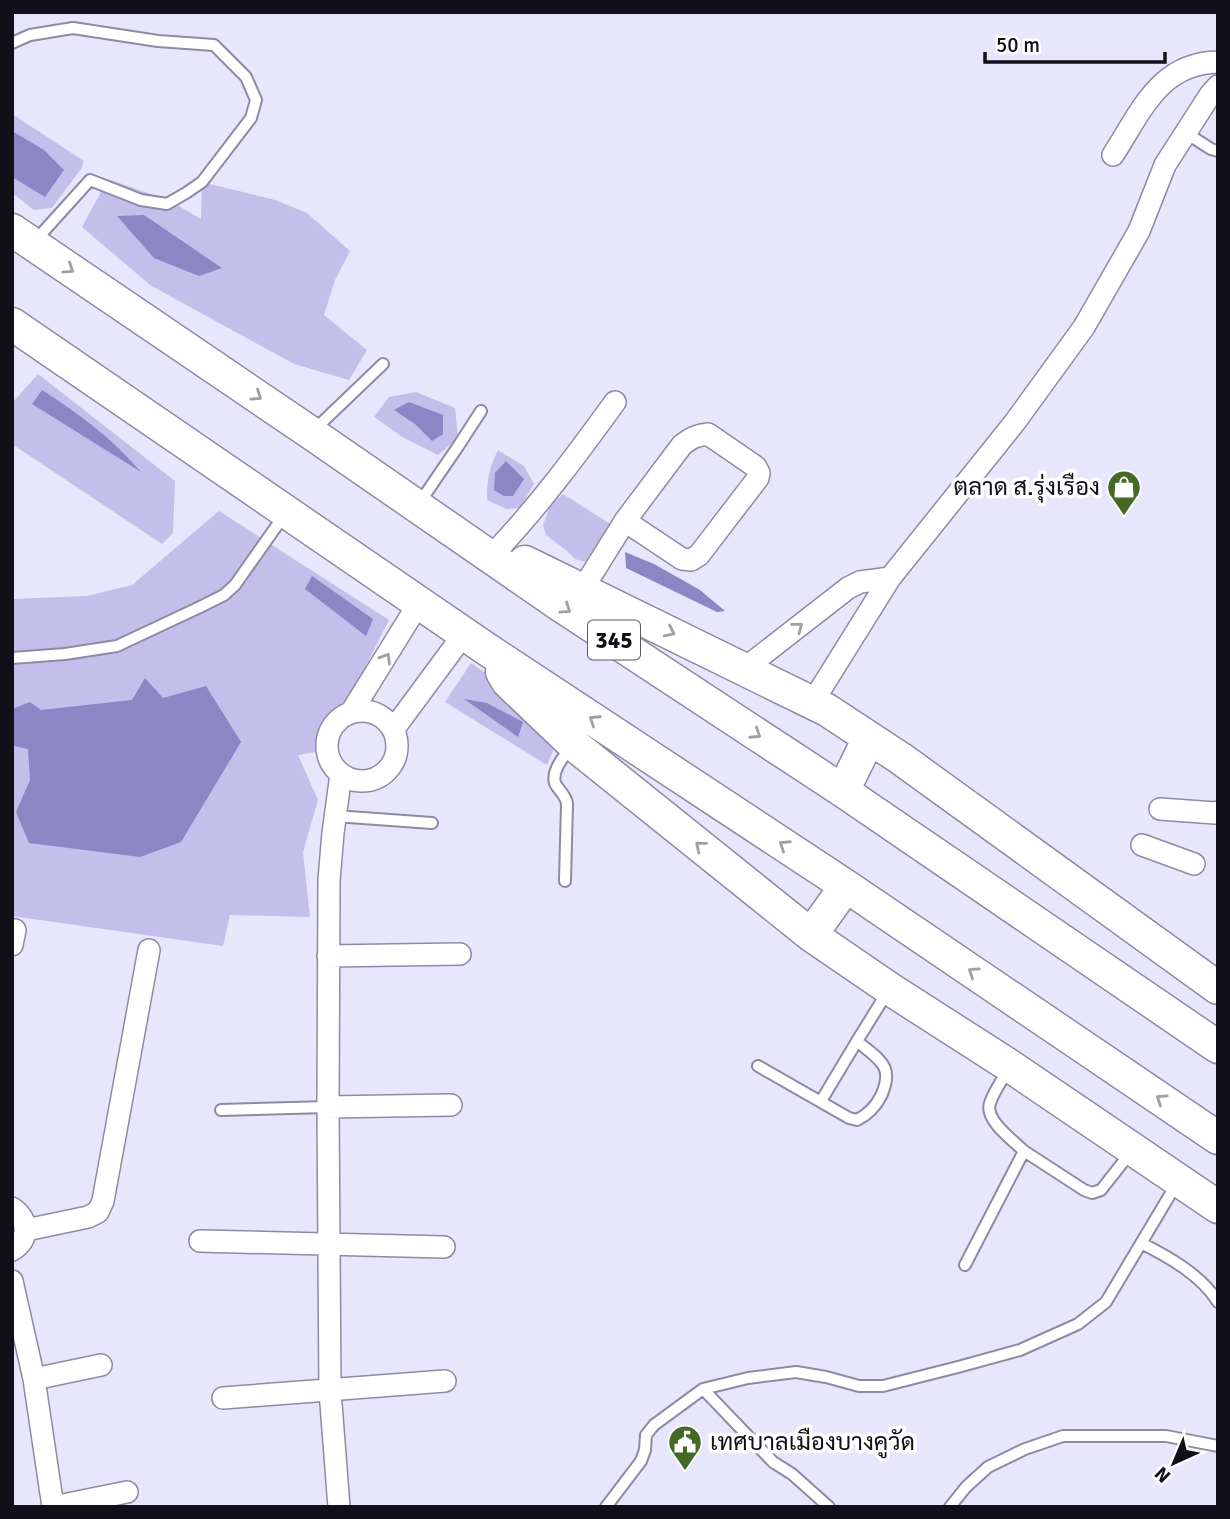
<svg xmlns="http://www.w3.org/2000/svg" width="1230" height="1519" font-family="Signika,Sarabun,sans-serif">
<style>
.green{fill:#c3bfea}
.water{fill:#8d85c4}
.lines{fill:none;stroke-linecap:round;stroke-linejoin:round}
.service-casing{stroke:#8d8ba4;stroke-width:14}
.minor-casing{stroke:#8d8ba4;stroke-width:24}
.primary-casing{stroke:#8d8ba4;stroke-width:35}
.service{stroke:#fff;stroke-width:10}
.minor{stroke:#fff;stroke-width:21}
.primary{stroke:#fff;stroke-width:32}
.oneway{stroke:#a09fa3}
.labels{text-anchor:middle;dominant-baseline:central;stroke-width:7;stroke-linejoin:round;paint-order:stroke}
.shield{fill:#fff;stroke:#58585e;stroke-width:2}
.shield-label{font-size:23px;font-weight:bold;fill:#111019}
.poi-label{font-size:24px;fill:#111019;stroke:#fff;text-anchor:end}
</style>
<rect width="100%" height="100%" fill="#e8e6fc"/>
<path class="green" d="M12,114L84,161L81,169L52,208L34,210L12,193Z
M108,179L170,201L201,219L202,182L275,200L307,213L350,251L335,280L324,315L367,350L349,380L294,364L150,285L82,227Z
M38,374L175,481L173,533L162,544L12,444V403Z
M416,392L455,408L458,438L438,455L404,438L374,417L389,397Z
M498,450L524,466L534,484L520,508L506,509L487,500C487,479 489,468 498,450Z
M563,494L617,528L586,562L575,559L566,550L546,535L543,525L550,506Z
M219,511L389,620L349,699L335,708L326,720L321,735L322,751L298,755L318,800L303,852L310,917L230,915L223,946L12,916V599L87,596L132,585Z
M471,663L509,689L557,742L547,765L445,702Z"/>
<path class="water" d="M12,131L44,150L64,170L45,197L12,177Z
M144,215L222,268L199,276L154,258L117,216Z
M42,390C78,413 113,439 141,472L32,404Z
M409,402L443,415V434L432,441L415,424L394,410Z
M506,461L524,479L513,496H504L494,490L495,473Z
M625,552L654,564L700,590L725,611L717,612L626,568Z
M312,576L373,619L366,636L305,589Z
M145,678L163,698L206,686L241,742L181,842L140,857L29,843L16,812L30,780L28,749L14,746L12,744V709L30,702L41,710L132,700Z
M464,699L487,703L523,722L518,737Z"/>
<g class="lines">
<g class="service-casing">
<path id="service" d="M12,43L30,35L73,28L158,41L214,45L246,77L256,100L251,118L202,182L186,193L167,204L141,200L90,180L34,242
M1186,133L1211,149L1218,151
M313,431L383,364
M418,505L459,445L481,411
M12,658L65,654L117,646L200,607L224,595L235,585L285,514
M335,816L432,823
M565,881L567,803C565,794 558,790 555,783C551,770 565,756 571,746
M758,1066L849,1118L857,1120C867,1115 876,1106 881,1096C895,1065 879,1060 857,1041L888,991
M821,1101L857,1041
M221,1110L328,1107
M1024,1151L1084,1190L1092,1193L1101,1190L1131,1152
M1141,1243C1169,1257 1201,1275 1218,1302
M965,1265L1024,1151C1014,1141 984,1120 990,1103C994,1091 1003,1079 1009,1068
M606,1507L641,1461L645,1450L646,1435L654,1425L703,1389
M829,1507L792,1474L773,1462L703,1389L748,1378L796,1372L826,1377L859,1386H883L958,1367L1020,1350L1078,1324L1106,1302L1177,1183
M950,1507L966,1487L988,1467L1025,1449L1063,1436H1166L1218,1446"/>
</g>
<g class="minor-casing">
<path id="minor" d="M1113,155C1141,112 1159,63 1218,62
M498,549C541,503 578,453 615,402
M582,590L625,521L682,445C691,438 697,435 708,434L756,467L759,473L758,478L699,555L691,560L682,559L625,521
M744,669L848,588L860,582L890,578
M812,703L890,578L1015,422L1084,327L1139,231L1165,165L1210,95L1218,86
M327 746a35 35 0 1 1 70 0a35 35 0 1 1-70 0Z
M352,711L419,603
M393,730L464,634
M1160,809L1215,813L1218,812
M1142,845L1194,864
M12,945L15,930
M328,956L460,954
M328,1107L451,1105
M12,1208C29,1219 30,1240 12,1250
M26,1230L88,1217L98,1212L103,1201L149,950
M200,1241L444,1247
M12,1281L34,1379L53,1507
M34,1379L101,1365
M223,1398L445,1381
M53,1507L127,1492
M339,1507L330,1391L328,1107L329,880L333,833L341,774"/>
</g>
<g class="primary-casing">
<path id="primary" d="M12,230L311,433L563,607L843,791L1218,1047
M12,324L485,648L846,886L1218,1138
M525,562L827,710L900,758L1218,988
M502,672L508,682L573,744L811,935L890,989L1010,1066L1218,1207
M843,791L869,738
M811,935L846,886"/>
</g>
<use href="#service" class="service"/>
<use href="#minor" class="minor"/>
<use href="#primary" class="primary"/>
</g>
<defs><path id="oneway-chevron" d="M-2-3.5L2.5 0L-2 3.5" fill="none" stroke-width="1.6" stroke-linecap="round" stroke-linejoin="round" transform="scale(1.75)"/></defs>
<g class="oneway">
<use href="#oneway-chevron" transform="translate(69 269) rotate(34)"/>
<use href="#oneway-chevron" transform="translate(257 396) rotate(34)"/>
<use href="#oneway-chevron" transform="translate(566 609) rotate(34)"/>
<use href="#oneway-chevron" transform="translate(798 627) rotate(-38)"/>
<use href="#oneway-chevron" transform="translate(670 632) rotate(26)"/>
<use href="#oneway-chevron" transform="translate(386 658) rotate(-59)"/>
<use href="#oneway-chevron" transform="translate(594 720) rotate(-147)"/>
<use href="#oneway-chevron" transform="translate(756 734) rotate(33)"/>
<use href="#oneway-chevron" transform="translate(784 845) rotate(-147)"/>
<use href="#oneway-chevron" transform="translate(700 846) rotate(-141)"/>
<use href="#oneway-chevron" transform="translate(973 972) rotate(-146)"/>
<use href="#oneway-chevron" transform="translate(1161 1099) rotate(-146)"/>
</g>
<defs>
<g id="shop-pin" transform="scale(1.75)"><path d="M0 17L-7.5 6A9.5 9.5 0 1 1 7.5 6Z" fill="#426925" stroke="#fff"/><path d="M-5-2.5h2.3a2.7 3.5 0 0 1 5.4 0H5L5.5 6h-11ZM-1.5-2.5h3a1.5 2.3 0 0 0-3 0Z" fill="#fff"/></g>
<g id="civic-pin" transform="scale(1.75)"><path d="M0 17L-7.5 6A9.5 9.5 0 1 1 7.5 6Z" fill="#426925" stroke="#fff"/><path d="M-.6-6.5H3V-4.5H.6V-3L4-1V1h2V6H-6V1h2V-1L-.6-3ZM-1.2 2.5V6h2.4V2.5Z" fill="#fff"/></g>
</defs>
<g fill-rule="evenodd">
<use href="#shop-pin" x="1124" y="487"/>
<use href="#civic-pin" x="685" y="1442"/>
</g>
<g class="labels">
<rect class="shield" x="588" y="620.5" width="52" height="39" rx="5"/>
<g class="shield-label">
<text x="614" y="640">345</text>
</g>
<g class="poi-label">
<text x="1100" y="487">ตลาด ส.รุ่งเรือง</text>
<text x="710" y="1442" text-anchor="start">เทศบาลเมืองบางคูวัด</text>
</g>
</g>
<rect width="1230" height="1519" fill="none" stroke="#111019" stroke-width="28"/>
<g transform="translate(1174 1463) rotate(224)" stroke="#ffffff" stroke-width="5" paint-order="stroke">
<path d="M0-5L12 26L0 18L-12 26Z" fill="#111019"/>
<text y="-10" font-size="19" font-weight="bold" text-anchor="middle" fill="#111019">N</text>
</g>
<path d="M985 52v10h180v-10" fill="none" stroke="#111019" stroke-width="3.5"/>
<text x="996" y="52" font-size="21" fill="#111019" stroke="#ffffff" stroke-width="5" paint-order="stroke">50 m</text>
</svg>
